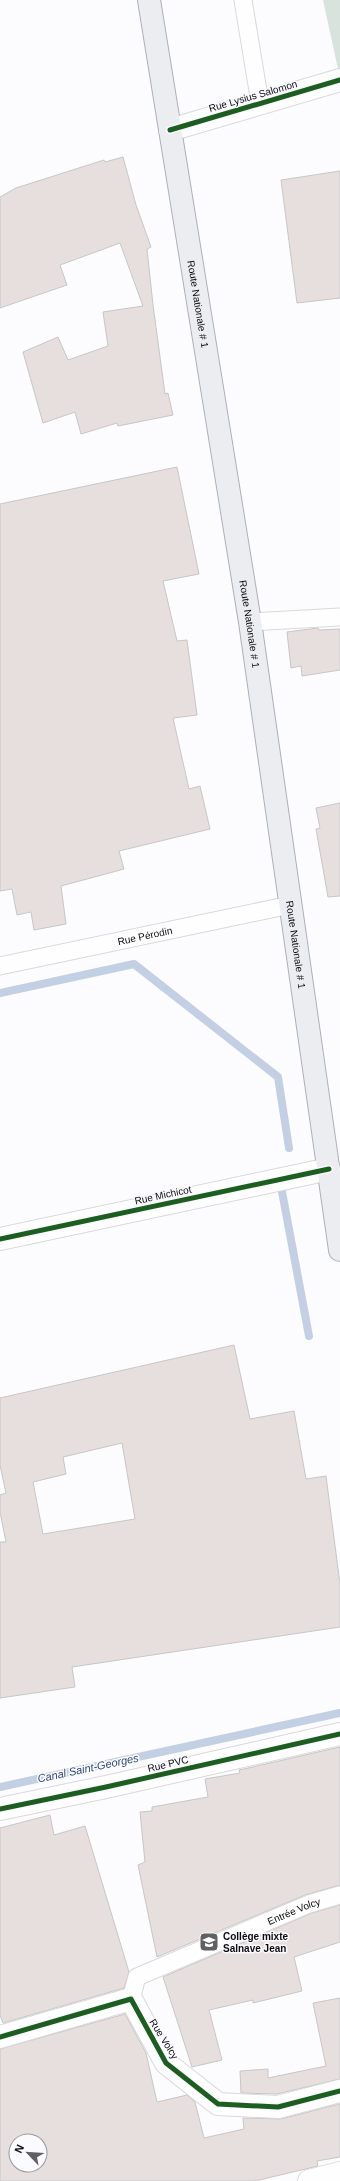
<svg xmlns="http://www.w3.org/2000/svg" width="340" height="2181" font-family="Helvetica,sans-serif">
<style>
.green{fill:#d8e3dd}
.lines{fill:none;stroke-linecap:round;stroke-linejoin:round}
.stream{stroke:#c3d0e4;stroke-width:8}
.building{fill:#e6dfde;stroke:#c8c6c6;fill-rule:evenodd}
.lane-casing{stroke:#d9d8db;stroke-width:19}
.street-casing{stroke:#d9d8db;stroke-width:24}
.primary-casing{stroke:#adb0b8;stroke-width:24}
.lane{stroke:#fffeff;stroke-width:17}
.street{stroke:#fffeff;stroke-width:22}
.primary{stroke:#ebedf1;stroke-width:22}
.cycleway-casing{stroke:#fbfafe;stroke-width:8}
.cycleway{stroke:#1b5e20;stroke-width:5}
.labels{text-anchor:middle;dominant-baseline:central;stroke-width:3;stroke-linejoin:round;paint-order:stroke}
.street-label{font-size:10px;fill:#0c0b0f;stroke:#fbfafe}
.poi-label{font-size:10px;font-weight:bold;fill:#0c0b0f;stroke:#fbfafe;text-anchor:start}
.water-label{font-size:11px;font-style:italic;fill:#2e4a71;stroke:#fbfafe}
</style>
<rect width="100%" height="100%" fill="#fcfbfd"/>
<path class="green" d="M323,0H340V68L338,69Z"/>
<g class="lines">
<path class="stream" d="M0,993L134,964L278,1077L289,1148
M280,1181L309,1336
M0,1787L340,1713"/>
</g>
<path class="building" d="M123,157L136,205L151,247L147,249L153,305L165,394L168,393L173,415L118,426L117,423L81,434L75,412L43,423L23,352L58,337L68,360L108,346L103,312L143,306L120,243L60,265L67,285L0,308V197L16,188L104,160L105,162Z
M340,171V298L297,303L281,180Z
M177,467L199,574L163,581L177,641L187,640L197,715L173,718L189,789L200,786L210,829L119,851L124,869L61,886L66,924L34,930L31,912L17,915L12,889L0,891V504Z
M318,628L319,630L340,629V670L302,676L301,666L291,668L287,632Z
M340,803V896L328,897L316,829L320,828L316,808Z
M234,1345L250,1419L294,1411L306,1479L326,1476L340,1584V1627L72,1667L75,1687L0,1698V1542H6L0,1512V1495L6,1493L0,1465V1398ZM122,1443L135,1519L43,1534L33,1482L66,1474L63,1457Z
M340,1747V1885L305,1895L157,1957L138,1865L145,1862L140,1812L152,1811V1807L208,1797L205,1779L240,1773L239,1770L244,1769Z
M50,1815L54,1835L85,1826L129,1972L124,1988L3,2023L0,2015V1828Z
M340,1905V1942L294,1957L302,1991L253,2003V2000L209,2010L222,2060L192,2067L163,1977L312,1913Z
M340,1998V2079L277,2094L241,2093L240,2071L268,2069V2078L326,2066L313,2003Z
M125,2014L146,2053L157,2102L187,2095L195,2102L204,2138L244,2129L243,2118L281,2119L340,2104V2157L317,2161L318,2166L255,2181H0V2049ZM16,2141H40V2165H16Z"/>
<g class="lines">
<g class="lane-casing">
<g id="lane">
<path d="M243,0L260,103"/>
<path d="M250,622L340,617"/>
<path id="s1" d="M0,966L290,905"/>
<path id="s2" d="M131,1999L137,1977L309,1904L340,1895"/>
</g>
</g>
<g class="street-casing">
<path id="street" d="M170,130L340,80
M0,1239L329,1169
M0,1809L106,1787L340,1734
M0,2037L131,1999L166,2063L218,2104L278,2107L340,2091
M309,2181L340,2173"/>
</g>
<g class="primary-casing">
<g id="primary">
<path id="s3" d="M149,0L250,622L340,1250"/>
</g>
</g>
<use href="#lane" class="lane"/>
<use href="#street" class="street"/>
<use href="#primary" class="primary"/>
<g class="cycleway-casing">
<path id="cycleway" d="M170,130L340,80
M0,1239L329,1169
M0,1809L106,1787L340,1734
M0,2037L131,1999L166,2063L218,2104L278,2107L340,2091"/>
</g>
<use href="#cycleway" class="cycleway"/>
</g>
<defs>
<g id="school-square" transform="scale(1)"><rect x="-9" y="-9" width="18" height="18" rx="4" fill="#605f62" stroke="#fbfafe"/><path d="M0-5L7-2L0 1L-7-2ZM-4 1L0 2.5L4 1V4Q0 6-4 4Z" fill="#fff"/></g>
</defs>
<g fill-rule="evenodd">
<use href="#school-square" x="209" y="1942"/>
</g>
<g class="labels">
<g class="street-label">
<text transform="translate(253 96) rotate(-16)">Rue Lysius Salomon</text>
<text stroke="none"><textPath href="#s3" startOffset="308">Route Nationale # 1</textPath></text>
<text stroke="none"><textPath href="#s3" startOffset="632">Route Nationale # 1</textPath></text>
<text stroke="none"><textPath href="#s1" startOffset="148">Rue Pérodin</textPath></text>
<text stroke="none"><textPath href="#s3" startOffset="956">Route Nationale # 1</textPath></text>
<text transform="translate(163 1195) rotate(-12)">Rue Michicot</text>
<text transform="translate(168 1764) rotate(-13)">Rue PVC</text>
<text stroke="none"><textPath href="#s2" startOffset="193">Entrée Volcy</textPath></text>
<text transform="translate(164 2039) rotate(58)">Rue Volcy</text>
</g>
<g class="poi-label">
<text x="223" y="1936">Collège mixte<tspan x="223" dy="12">Salnave Jean</tspan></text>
</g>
<g class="water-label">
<text transform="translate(88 1768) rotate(-12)">Canal Saint-Georges</text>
</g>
</g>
<g transform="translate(28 2153) rotate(295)"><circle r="19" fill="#fbfafe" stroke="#9b9a9e"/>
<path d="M0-3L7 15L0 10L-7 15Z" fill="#605f62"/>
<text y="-6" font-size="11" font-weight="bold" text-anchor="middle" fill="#0c0b0f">N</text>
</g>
</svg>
